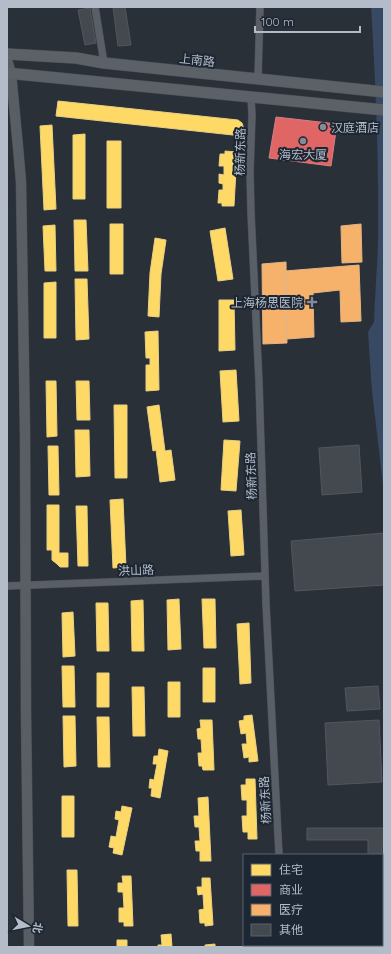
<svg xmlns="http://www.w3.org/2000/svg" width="391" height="954" font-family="Quicksand,'Noto Sans SC',sans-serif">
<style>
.water{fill:#384963}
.homes{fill:#ffd966;stroke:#e8d084}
.shops{fill:#e06666;stroke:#d38084}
.health{fill:#f6b26b;stroke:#e2b587}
.building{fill:#444950;stroke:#52575f}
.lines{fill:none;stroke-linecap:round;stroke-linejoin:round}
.street-casing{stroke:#484c53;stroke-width:8}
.secondary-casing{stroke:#484c53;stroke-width:11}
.primary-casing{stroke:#484c55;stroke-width:12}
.street{stroke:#5a5e66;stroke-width:7}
.secondary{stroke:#595d64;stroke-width:10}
.primary{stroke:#5c6168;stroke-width:11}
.poi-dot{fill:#848b96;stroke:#1d2633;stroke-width:1.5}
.labels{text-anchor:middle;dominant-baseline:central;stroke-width:4;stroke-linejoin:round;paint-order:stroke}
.street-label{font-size:12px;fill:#b4bcc9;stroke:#1d2633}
.poi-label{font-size:12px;fill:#b4bcc9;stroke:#1d2633;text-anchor:start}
</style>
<rect width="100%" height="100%" fill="#2a3038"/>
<path class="water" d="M371,7H384V505V493L372,391L368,332L374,322C375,296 377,269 378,243C379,164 376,86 371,7Z"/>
<path class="homes" d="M58,101L238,120L242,123L243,126L242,136L56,116Z
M52,125L56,209L44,210L40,126Z
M85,134V199H73V135Z
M107,141H121V208H107Z
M225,151L237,152L234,206H222V203H218L219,190H223V184L219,183V174L224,175V166H219L220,154H225Z
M74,220H86L88,271H75Z
M110,224H123V274H110Z
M55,225L56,271H45L43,226Z
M225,228L233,279L218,281L210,231Z
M155,238L166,240L161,274L159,317L148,316L150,273Z
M75,279H87L89,339L76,340Z
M56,282V338H44V283Z
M219,300H234L235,350L219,351Z
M158,331L159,390L146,391V365H150V358H146L145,332Z
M236,370L239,421L223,422L220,371Z
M46,381H56L57,436L47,437Z
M76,381H89L90,420H77Z
M114,405H127V478H115Z
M159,405L165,451L171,450L175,480L160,482L156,450L153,451L147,407Z
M75,430H89L90,476L76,477Z
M224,440L240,441L236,491L221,490Z
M48,446H58L59,495H49Z
M123,499L126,567L113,568L110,500Z
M47,505H59V553H68V567H60L57,564L52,560V550H47Z
M76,506H87L88,566H78Z
M241,510L244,555L231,556L228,511Z
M179,599L181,649L168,650L167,600Z
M202,599H215L216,648H204Z
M143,600L144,651H132L131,601Z
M96,603H108L109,651H97Z
M73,612L75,656L63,657L62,613Z
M249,623L251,683L240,684L237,624Z
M62,666H74L75,707H63Z
M203,668H215V702H203Z
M97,673H109V707H97Z
M168,682H180V717H168Z
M132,687H144L145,736H133Z
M252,715L258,761L249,762V757L244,758L242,744H247L246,733L241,734L239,721L244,720V716Z
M63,716H75L76,766L64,767Z
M97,717H109L110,767H98Z
M200,720H212L214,770H203L202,766H199L198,753H202L201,739H198L197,729L201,728Z
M159,749L168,751L160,798L151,796L152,788H149L150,779L154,780L157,764H153L154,756H158Z
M246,779H255L257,839H248V832H243L242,816H247V800H242L241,785H246Z
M62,796H74V837H62Z
M208,797L211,861H200V851H196L195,841H200L199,827H195L194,816H199L198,798Z
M122,806L132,808L122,855L113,853L114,848L109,847L111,836L116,837L119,820L115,819L116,811L121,812Z
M67,870H77L78,926H68Z
M122,876H131L133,926H124V922H119V908H124L123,892H118V883H123Z
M202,878H210L213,925L205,926V923H200L199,910L204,909L203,894L198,895L197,887H202Z
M171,934L172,947H158V945H162L161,935Z
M117,940H127V947H117Z
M215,944V947H205V945Z
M254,945H263V947H254Z"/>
<path class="shops" d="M276,117L337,124L331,166L269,158Z"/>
<path class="health" d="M361,224L362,262L342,263L341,226Z
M286,262L287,343L263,344L262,264Z
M359,265L361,321L341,322L340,290L313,293L314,337L287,339L285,271Z"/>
<path class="building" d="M113,7H125L131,45L118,46Z
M90,8L96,43L85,45L78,10Z
M359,445L362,492L322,495L319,448Z
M384,533V585L295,591L291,541Z
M378,686L380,709L347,711L345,688Z
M379,720L382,782L328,785L325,723Z
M307,828H384V846H382V855H368V840H307Z
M382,915H384V939H382Z"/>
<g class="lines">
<g class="street-casing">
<path id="street" d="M95,7L104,63
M258,79L260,7
M251,97L252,115L250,172L251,213L259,382L266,604L279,855
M7,586L265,576
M283,945V947"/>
</g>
<g class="secondary-casing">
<path id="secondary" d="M7,60L11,73L18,147L21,182L25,432L26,714L29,947"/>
</g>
<g class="primary-casing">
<path id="primary" d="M7,54L76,58L104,63L384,92
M7,73L384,110"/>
</g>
<use href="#street" class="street"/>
<use href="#secondary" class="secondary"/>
<use href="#primary" class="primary"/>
</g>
<g class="poi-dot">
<circle cx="323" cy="127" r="4"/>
<circle cx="303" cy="141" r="4"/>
<path d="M310 296h4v4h4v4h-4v4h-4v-4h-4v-4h4z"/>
</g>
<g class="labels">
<g class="street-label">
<text transform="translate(197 60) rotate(6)">上南路</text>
<text transform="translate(240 152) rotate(-89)">杨新东路</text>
<text transform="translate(251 476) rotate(-92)">杨新东路</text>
<text transform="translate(136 570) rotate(-2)">洪山路</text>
<text transform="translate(265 800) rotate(-93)">杨新东路</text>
</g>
<g class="poi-label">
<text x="331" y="127">汉庭酒店</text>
<text x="303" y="154" text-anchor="middle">海宏大厦</text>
<text x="303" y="302" text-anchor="end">上海杨思医院</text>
</g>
</g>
<rect width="391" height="954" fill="none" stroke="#b4bcc9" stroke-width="16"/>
<rect x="243" y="854" width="140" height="92" fill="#1d2633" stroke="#59626f"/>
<rect x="251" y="864" width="20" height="12" fill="#ffd966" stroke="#59626f"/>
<text x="279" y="874" font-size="12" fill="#b4bcc9">住宅</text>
<rect x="251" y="884" width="20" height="12" fill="#e06666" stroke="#59626f"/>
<text x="279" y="894" font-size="12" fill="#b4bcc9">商业</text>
<rect x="251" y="904" width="20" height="12" fill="#f6b26b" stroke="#59626f"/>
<text x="279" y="914" font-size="12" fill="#b4bcc9">医疗</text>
<rect x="251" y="924" width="20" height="12" fill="#444950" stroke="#59626f"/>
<text x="279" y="934" font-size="12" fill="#b4bcc9">其他</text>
<g transform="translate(28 926) rotate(100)" stroke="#1d2633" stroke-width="3" paint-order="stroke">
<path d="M0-3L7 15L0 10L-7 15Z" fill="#b4bcc9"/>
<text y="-6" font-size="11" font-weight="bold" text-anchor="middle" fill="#b4bcc9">北</text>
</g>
<path d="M255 26v6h105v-6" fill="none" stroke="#b4bcc9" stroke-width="2"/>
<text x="261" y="26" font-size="12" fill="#b4bcc9" stroke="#1d2633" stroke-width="3" paint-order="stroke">100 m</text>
</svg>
